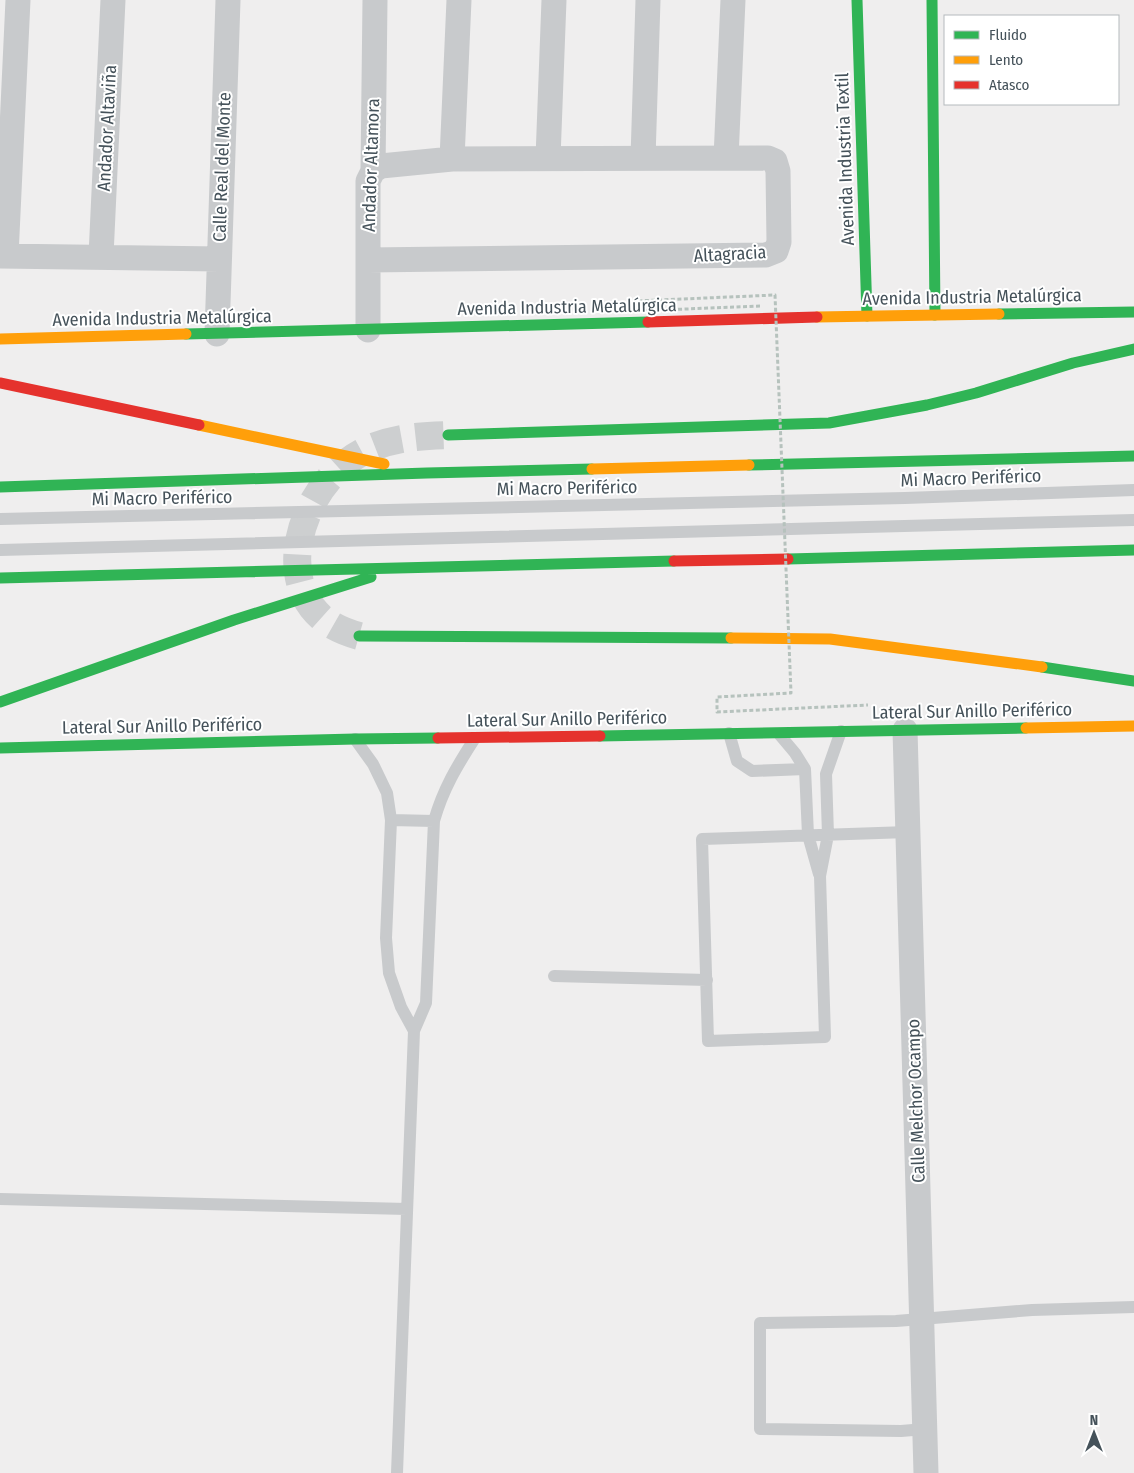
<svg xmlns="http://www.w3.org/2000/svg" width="1134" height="1473" font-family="'Fira Sans Condensed',sans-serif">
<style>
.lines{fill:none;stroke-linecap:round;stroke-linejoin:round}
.secondary-tunnel{stroke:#cdcfd0;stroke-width:28;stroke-dasharray:28 14;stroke-linecap:butt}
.lane{stroke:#c8cacc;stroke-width:12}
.street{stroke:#c8cacc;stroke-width:25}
.fast{stroke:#30b455;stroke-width:11}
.slow{stroke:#ff9f0a;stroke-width:11}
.jam{stroke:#e5322d;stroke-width:11}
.path-bridge{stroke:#b6c2bd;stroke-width:3;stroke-dasharray:4 2.5;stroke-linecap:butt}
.labels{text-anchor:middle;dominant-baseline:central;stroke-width:4;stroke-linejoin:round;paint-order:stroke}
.street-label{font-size:18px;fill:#45525a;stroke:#fff}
</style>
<rect width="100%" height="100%" fill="#efeeee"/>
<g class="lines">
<path class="secondary-tunnel" d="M359,636C345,632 333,627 322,618C274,576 303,494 347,462C377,439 412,436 448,435"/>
<path class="lane" d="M0,519L905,498L1134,490
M0,550L1134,520
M841,731L826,774L828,835L820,876L825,1037L708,1041L702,839C771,837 839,834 908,832
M729,733L737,761L752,771L805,769
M779,734L795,753L805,769L808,835L819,874
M355,739L373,764L387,793L391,820L386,938L389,973L401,1007L414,1031
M391,820L434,821
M554,976L707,980
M0,1199L407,1209
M925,1429L901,1431L760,1429V1323L896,1321L1032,1310L1134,1307
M397,1473L414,1031L426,1003L434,821C443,789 457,766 475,738"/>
<path class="street" d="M548,158L554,0
M643,158L648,0
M726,158L733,0
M452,159L459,0
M0,256L219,259
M6,256L18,0
M101,256L113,0
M368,260L766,255L776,251L779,242L778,171L775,161L768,158L452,159L381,166L373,171
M368,330V181L373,171L375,0
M217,334L228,0
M905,730L926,1473"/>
<path class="fast" d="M857,0L867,316
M932,0L935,315
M999,314L1134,312
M186,334L648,322
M448,435L829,423L927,405L976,393L1073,363L1134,349
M749,465L1134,456
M0,487L427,473L592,469
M788,559L1134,550
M0,578L674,561
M359,636L731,638
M1042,667L1134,681
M0,702L234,620L371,577
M600,736L1026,728
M0,748L355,739L438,738"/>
<path class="slow" d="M817,317L999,314
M0,339L186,334
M199,425L384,464
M592,469L749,465
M731,638L830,639L1042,667
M1026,728L1134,726"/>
<path class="jam" d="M648,322L817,317
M0,383L199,425
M674,561L788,559
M438,738L600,736"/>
<path class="path-bridge" d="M760,306L636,311V301L775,295L791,693L717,697V712L868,705"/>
</g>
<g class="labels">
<g class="street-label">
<text transform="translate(107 128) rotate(-87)">Andador Altaviña</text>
<text transform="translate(845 159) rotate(-92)">Avenida Industria Textil</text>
<text transform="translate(371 165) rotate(-88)">Andador Altamora</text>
<text transform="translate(222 167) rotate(-88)">Calle Real del Monte</text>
<text transform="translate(730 254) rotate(-3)">Altagracia</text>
<text transform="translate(972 297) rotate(-1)">Avenida Industria Metalúrgica</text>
<text transform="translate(567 307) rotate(-1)">Avenida Industria Metalúrgica</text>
<text transform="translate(162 318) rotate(-1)">Avenida Industria Metalúrgica</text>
<text transform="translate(971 478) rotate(-2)">Mi Macro Periférico</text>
<text transform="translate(567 488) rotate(-1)">Mi Macro Periférico</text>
<text transform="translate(162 498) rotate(-1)">Mi Macro Periférico</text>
<text transform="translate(972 711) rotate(-1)">Lateral Sur Anillo Periférico</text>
<text transform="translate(567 719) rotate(-1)">Lateral Sur Anillo Periférico</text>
<text transform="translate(162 726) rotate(-1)">Lateral Sur Anillo Periférico</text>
<text transform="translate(916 1101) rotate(-92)">Calle Melchor Ocampo</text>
</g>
</g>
<rect x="944" y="15" width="175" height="90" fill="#ffffff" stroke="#b5babd"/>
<rect x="954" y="31" width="25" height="8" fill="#30b455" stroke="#b5babd"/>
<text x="989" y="40" font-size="15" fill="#45525a">Fluido</text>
<rect x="954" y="56" width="25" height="8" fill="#ff9f0a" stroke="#b5babd"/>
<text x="989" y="65" font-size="15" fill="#45525a">Lento</text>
<rect x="954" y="81" width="25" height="8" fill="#e5322d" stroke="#b5babd"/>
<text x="989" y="90" font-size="15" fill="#45525a">Atasco</text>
<g transform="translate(1094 1433)" stroke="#ffffff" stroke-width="4" paint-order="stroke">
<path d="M0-4L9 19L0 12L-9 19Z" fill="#45525a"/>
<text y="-8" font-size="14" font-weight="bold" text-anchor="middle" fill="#45525a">N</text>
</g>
</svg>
